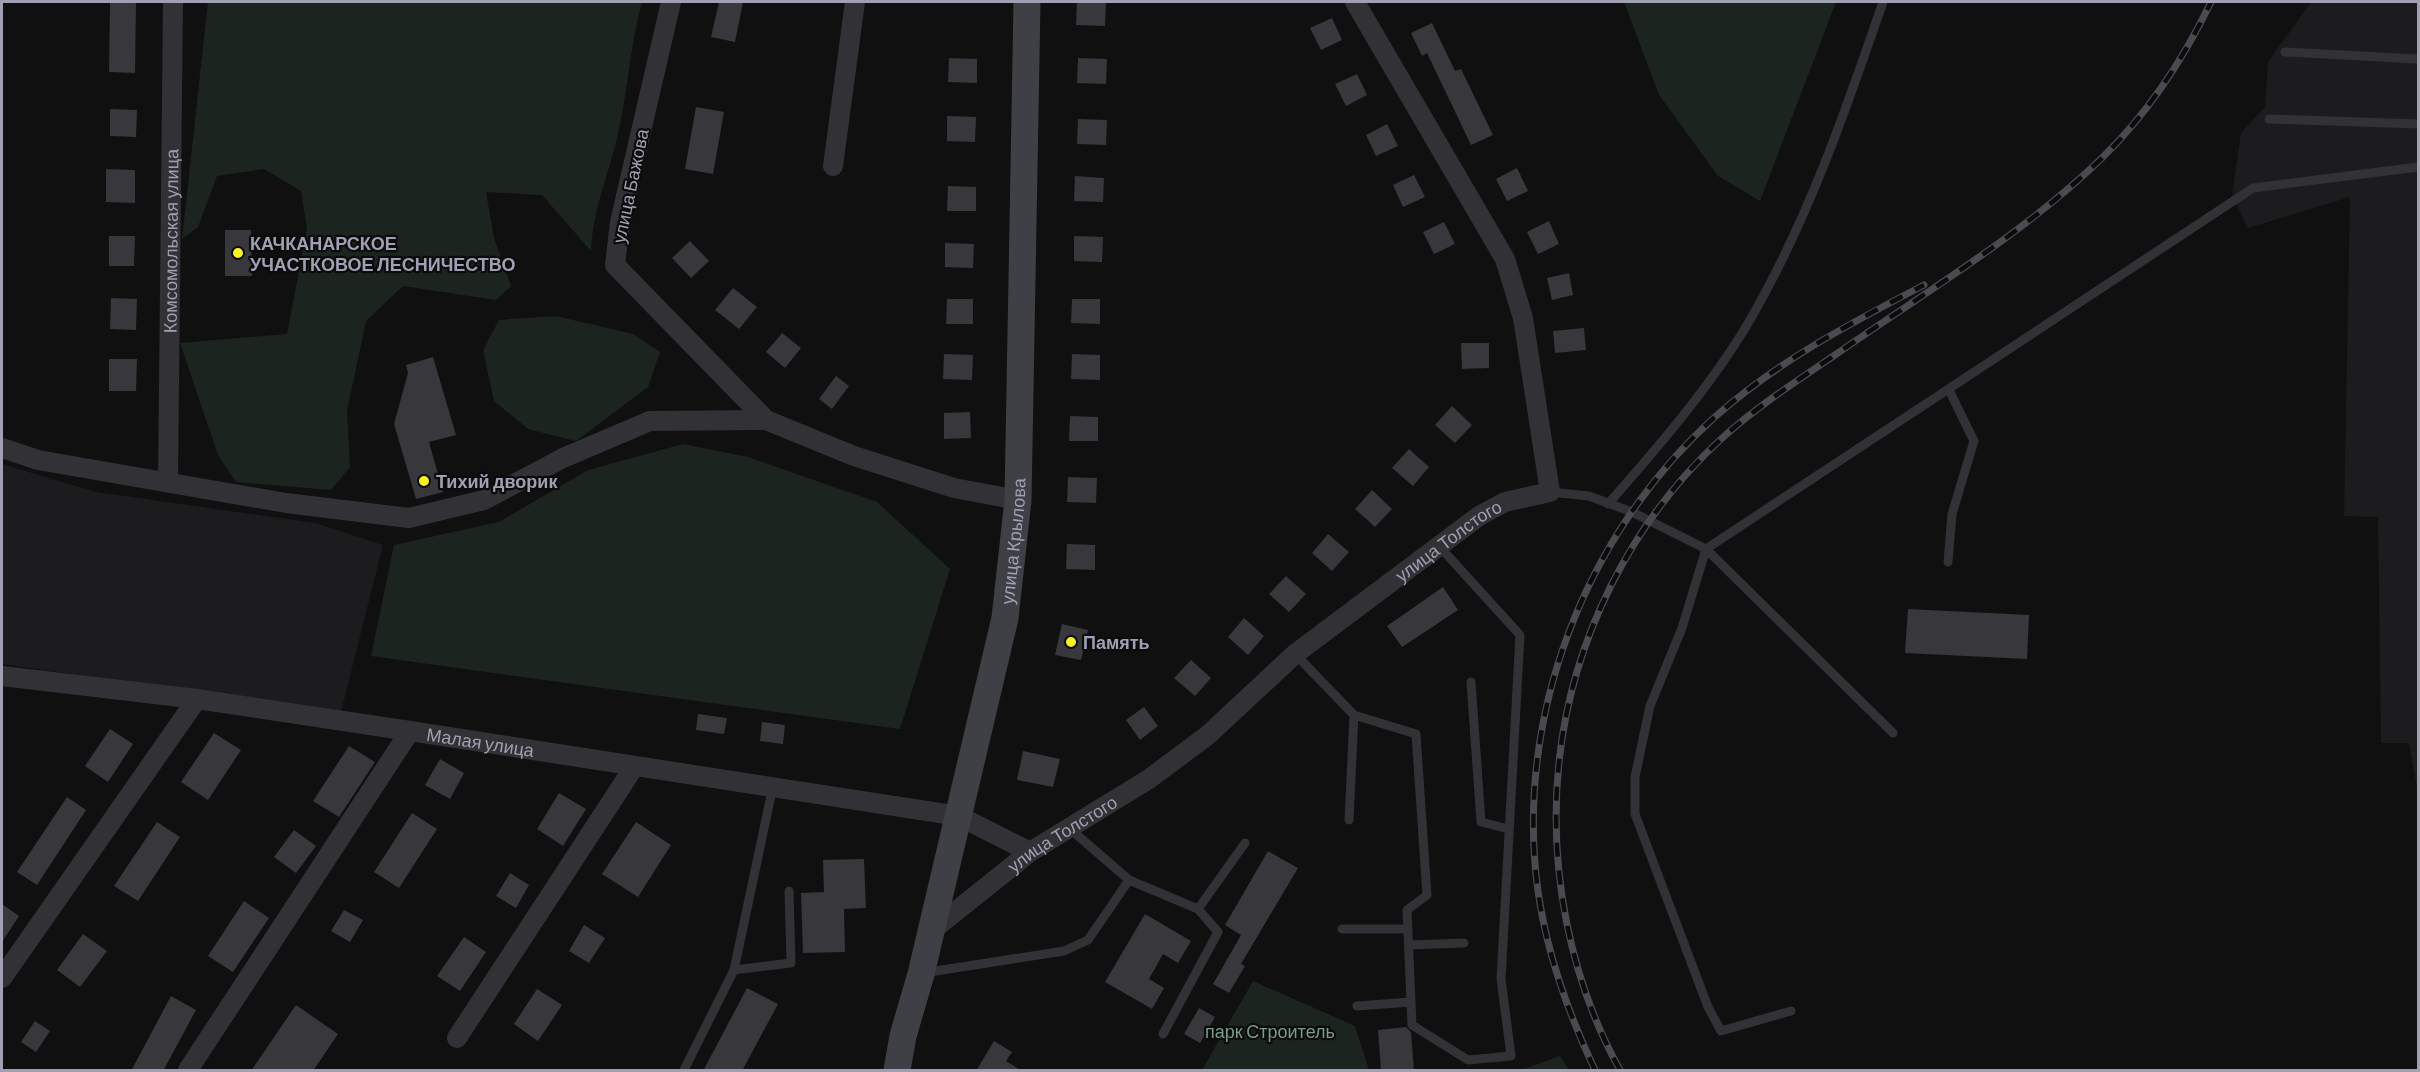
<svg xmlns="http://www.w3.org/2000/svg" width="2420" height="1072" font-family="Barlow,sans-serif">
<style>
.built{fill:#1c1c1e}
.green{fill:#1c241f}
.building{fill:#37373c}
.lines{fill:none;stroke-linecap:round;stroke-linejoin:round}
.service{stroke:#313136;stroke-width:9}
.minor{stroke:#313136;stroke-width:20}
.secondary{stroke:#3f3f46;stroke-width:27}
.rail-casing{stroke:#4a4a51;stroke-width:7}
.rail{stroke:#0b0b0c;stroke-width:4.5;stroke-dasharray:14;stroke-linecap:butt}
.poi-dot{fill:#f8f221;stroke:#0b0b0c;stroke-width:2}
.labels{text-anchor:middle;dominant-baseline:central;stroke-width:4.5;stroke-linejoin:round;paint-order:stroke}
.street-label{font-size:18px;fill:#a0a0b3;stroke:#0b0b0c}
.poi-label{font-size:18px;font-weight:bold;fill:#a0a0b3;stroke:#0b0b0c;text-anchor:start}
.park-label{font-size:18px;fill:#769f85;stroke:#0b0b0c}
</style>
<rect width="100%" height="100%" fill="#101011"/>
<path class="built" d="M2311,2H2418V793L2409,743H2381L2378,517L2344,516L2350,197L2248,228L2232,195L2241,133L2265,107L2268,62Z
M2,464L96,492L315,523L383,545L341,712L2,664Z"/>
<path class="green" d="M208,2H642C630,45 628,90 618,134C609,175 593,207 591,251L542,195L486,192L494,238L511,286L496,300L403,286L366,321L347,411L350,467L331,490L236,482L218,455L180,343L287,334L307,229L301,191L264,169L217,176L198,227L182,239Z
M1624,2H1836L1760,201L1718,176L1659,95Z
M556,316L633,334L660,352L648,387L576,441L528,429L494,401L483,350L499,320Z
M683,444L748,457L877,502L950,569L900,729L371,656L394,545L499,522L588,470Z
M1253,981L1355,1026L1369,1070H1202Z
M1560,1056L1569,1070H1521Z"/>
<path class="building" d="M110,2H136L135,73L109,72Z
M719,2H743L735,42L711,37Z
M1077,2H1106L1105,26L1076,25Z
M1332,18L1342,40L1321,50L1310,28Z
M1432,23L1455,71L1461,69L1493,135L1471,145L1427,53L1422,56L1411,33Z
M949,58L977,59V83L948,82Z
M1078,58L1107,59L1106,84L1077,83Z
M1357,74L1367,95L1346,106L1335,84Z
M696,107L724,112L713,174L685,169Z
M110,109L137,110L136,137L110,136Z
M947,116L976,117L975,142L947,141Z
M1078,119L1107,120L1106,145L1077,144Z
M1387,124L1398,146L1376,156L1366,135Z
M1517,168L1528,191L1507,201L1496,179Z
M106,169L135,170V203L106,202Z
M1414,175L1425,197L1403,207L1393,185Z
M1075,176L1104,178L1103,202L1074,201Z
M948,186L976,187V211H947Z
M1549,221L1559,244L1538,254L1527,232Z
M1444,222L1455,244L1434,254L1423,232Z
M225,230H251L252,276H225Z
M109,236H135L134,266H109Z
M1074,236L1103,237L1102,262L1074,261Z
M690,241L709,261L691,278L672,258Z
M945,243L974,244L973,268L945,267Z
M1569,273L1573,295L1552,300L1547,278Z
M733,288L757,307L739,329L715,310Z
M111,298L137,299L136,330L110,329Z
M947,299H973V324H946Z
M1072,299H1100V324L1071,323Z
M1584,328L1586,350L1555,353L1553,331Z
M782,333L801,348L785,368L766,352Z
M1461,343H1489V368L1462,369Z
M944,354L973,355L972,380L943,379Z
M1072,354L1100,355V380L1071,379Z
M433,357L456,435L429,442L443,492L416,499L394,424L408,373L406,365Z
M109,359H137L136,391H109Z
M836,376L849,386L832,409L819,399Z
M1452,406L1472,425L1455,443L1435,425Z
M970,412L971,438L944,439V413Z
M1070,416L1098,417V441H1069Z
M1409,449L1429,467L1413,486L1392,468Z
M1068,477L1097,478L1096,503L1067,502Z
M1372,490L1392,509L1375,527L1355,509Z
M1328,534L1349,552L1332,571L1312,553Z
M1067,544L1095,545V570L1066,569Z
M1286,576L1306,594L1289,612L1269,594Z
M1443,587L1458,610L1402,647L1387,626Z
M1908,609L2029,615L2027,659L1905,653Z
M1244,618L1264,636L1248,655L1228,637Z
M1062,624L1088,630L1081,660L1055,655Z
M1191,660L1211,678L1195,696L1174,678Z
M1144,707L1158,726L1140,740L1126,720Z
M698,714L727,718L724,734L696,730Z
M762,722L785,725L783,744L760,741Z
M110,729L133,744L108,782L85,766Z
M214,733L241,750L208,800L181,782Z
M349,746L375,762L339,817L313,801Z
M1023,751L1060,759L1053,787L1017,780Z
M440,759L464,773L450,799L425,785Z
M559,793L586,809L563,846L537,829Z
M67,797L86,810L37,885L17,872Z
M412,813L437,829L399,888L374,872Z
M157,822L180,837L138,901L114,886Z
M636,822L671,845L638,897L602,874Z
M294,830L316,846L296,873L274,857Z
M1268,851L1298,868L1241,964L1245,966L1229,993L1213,984L1241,935L1225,925Z
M864,859L866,908L844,909L845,952L803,953L801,893L824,892L823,860Z
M510,873L529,885L516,908L496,896Z
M244,901L269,918L233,972L208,956Z
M2,904L19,916L2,942Z
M344,910L363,920L350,942L331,931Z
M1145,914L1191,941L1178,963L1163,954L1149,979L1164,988L1152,1009L1105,982Z
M584,925L605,938L589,963L569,951Z
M83,934L107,951L80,987L57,970Z
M464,937L486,952L460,991L437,976Z
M747,988L778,1004L742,1071H703Z
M537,989L562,1005L538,1041L514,1024Z
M171,996L196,1010L163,1071H131Z
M296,1005L338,1034L313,1071H251Z
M1199,1008L1215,1017L1200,1043L1184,1034Z
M35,1021L50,1031L36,1052L21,1042Z
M1406,1027L1411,1032L1414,1071H1381L1378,1030Z
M994,1041L1012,1052L1006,1061L1022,1071H976Z"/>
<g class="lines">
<path class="service" d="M2285,52L2418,59
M2269,119L2418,124
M1550,492L1589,496L1632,512L1706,549L1893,733
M1608,504C1659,446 1711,386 1750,320C1809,218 1845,112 1883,2
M1948,562L1952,514L1974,441L1949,390
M1295,654L1354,715L1416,734L1427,895L1407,910L1412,1025L1468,1060L1511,1056L1501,979L1520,635L1439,546
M1471,682L1481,822L1509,829
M1349,820L1354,715
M1069,828L1129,880L1198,909L1218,932L1163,1034
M1198,909L1245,843
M1342,929H1408
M1409,945L1464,943
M734,970L791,963L789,891
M923,973L1064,951L1088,940L1129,880
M1357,1006L1411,1002
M1791,1011L1721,1031L1708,1007L1635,814V777L1650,706L1682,628L1706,549L2253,188L2418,167
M684,1070L734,970L773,786"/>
<g class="minor">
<path d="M671,2L620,222L615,265L766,420"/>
<path d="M833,166L855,2"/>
<path d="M2,448L38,460L286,503L409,518L484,500L563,458L650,421L766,420L854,456L954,488L1018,500"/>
<path id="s1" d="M168,481L173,2"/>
<path id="s2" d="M2,676L197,699L410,731L959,816L1030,852"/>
<path id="s3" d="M930,932L1030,852L1149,779L1208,735L1295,654L1479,516L1505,502L1550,492L1523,318L1505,259L1355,2"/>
<path d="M2,978L197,699"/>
<path d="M457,1038L634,767"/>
<path d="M188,1070L410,731"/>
</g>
<path class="secondary" id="s4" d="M897,1070L903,1036L921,974L1005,618L1018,500L1027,2"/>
<g class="rail-casing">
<path id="rail" d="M1595,1070C1568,1013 1547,954 1538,891C1514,717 1585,533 1716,416C1778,361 1851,323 1924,285
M1620,1070C1569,978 1548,866 1559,762C1572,640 1630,523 1720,440C1755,408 1795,382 1835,355C1925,292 2024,234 2103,157C2147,114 2184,58 2211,2"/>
</g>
<use href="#rail" class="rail"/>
</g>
<g class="poi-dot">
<circle cx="238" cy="253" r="6"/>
<circle cx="424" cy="481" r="6"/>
<circle cx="1071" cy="642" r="6"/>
</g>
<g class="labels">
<g class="street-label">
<text transform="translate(630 186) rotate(-78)">улица Бажова</text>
<text stroke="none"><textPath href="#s1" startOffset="240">Комсомольская улица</textPath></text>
<text stroke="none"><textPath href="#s4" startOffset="542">улица Крылова</textPath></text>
<text stroke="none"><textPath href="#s3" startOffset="651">улица Толстого</textPath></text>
<text stroke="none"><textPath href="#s2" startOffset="483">Малая улица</textPath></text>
<text stroke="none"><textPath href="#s3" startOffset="165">улица Толстого</textPath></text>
</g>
<g class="poi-label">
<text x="250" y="243">КАЧКАНАРСКОЕ<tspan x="250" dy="21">УЧАСТКОВОЕ ЛЕСНИЧЕСТВО</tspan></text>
<text x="436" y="481">Тихий дворик</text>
<text x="1083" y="642">Память</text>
</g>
<g class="park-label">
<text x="1270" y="1031">парк Строитель</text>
</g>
</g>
<rect width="2420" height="1072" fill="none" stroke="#a0a0b3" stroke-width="6"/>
</svg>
